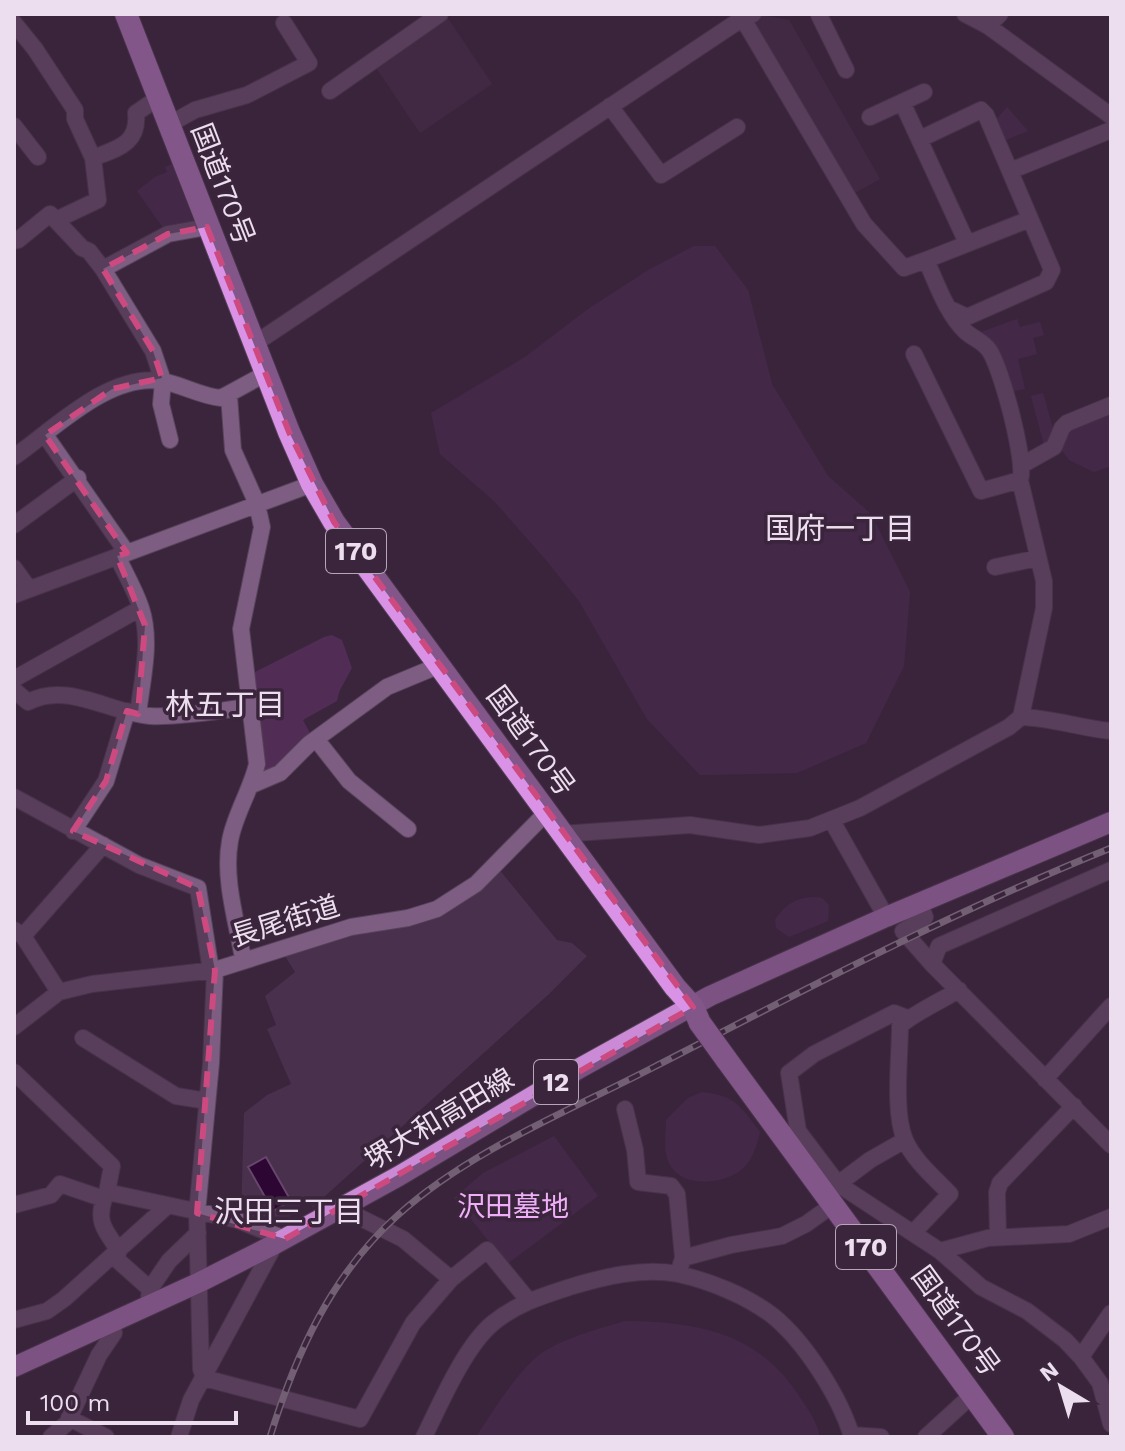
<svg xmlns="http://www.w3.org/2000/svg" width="1125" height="1451" font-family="'Work Sans','Noto Sans JP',sans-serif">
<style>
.built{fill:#49304d}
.green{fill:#512d56}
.water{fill:#2d0633;stroke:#66476b;stroke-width:2}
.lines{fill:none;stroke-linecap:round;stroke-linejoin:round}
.minor-casing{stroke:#564359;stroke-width:18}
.primary-casing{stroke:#564359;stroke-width:22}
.trunk-casing{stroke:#564359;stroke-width:24}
.minor{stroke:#7d5d82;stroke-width:16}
.primary{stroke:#cb8ad5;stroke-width:20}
.trunk{stroke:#da92e6;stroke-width:22}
.rail-casing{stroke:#b7a7b9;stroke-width:7}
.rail{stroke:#3a253d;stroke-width:4;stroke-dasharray:12;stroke-linecap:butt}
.trunk-bridge-casing{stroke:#564359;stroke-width:24;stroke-linecap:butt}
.trunk-bridge{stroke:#da92e6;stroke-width:22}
.marked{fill:none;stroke:#cc4a80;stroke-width:6;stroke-dasharray:16 10;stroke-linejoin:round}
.labels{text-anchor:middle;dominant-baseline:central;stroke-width:7;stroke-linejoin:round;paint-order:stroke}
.shield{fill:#3a253d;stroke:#b7a6b9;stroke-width:2}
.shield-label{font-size:26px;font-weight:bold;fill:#ecdeee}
.street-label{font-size:28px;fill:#ecdeee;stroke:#3a253d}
.park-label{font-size:28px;fill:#eeaff7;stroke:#3a253d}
.neighbourhood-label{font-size:30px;fill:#ecdeee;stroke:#3a253d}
</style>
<rect width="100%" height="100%" fill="#3a253d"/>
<path class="built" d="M760,15L789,20L880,179L851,195L751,21Z
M447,17L492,84L420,133L375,66Z
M498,868L557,940L572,943L587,956L549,994L313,1207L305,1200L287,1220L277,1225L241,1215L244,1113L267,1095L291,1084L267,1029L276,1025L265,996L295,972L283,953L349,931L409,923Z"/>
<path class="green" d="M1007,107L1028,131L1003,141L994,122Z
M172,164L194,221L166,232L137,191L155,177L167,172L165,167Z
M694,246H715L748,290L772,384L828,476L871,514L910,592L904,666L866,743L797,773L700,775L647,719L579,601L546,560L494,501L440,454L431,413L525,357L588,309L650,269Z
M1017,319L1020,327L1040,322L1044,335L1033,338L1037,354L1018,359L1025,389L1009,392L990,344L981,332Z
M1043,393L1054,432L1045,449L1031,396Z
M1111,409V466L1094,472L1069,460L1060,448L1066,432Z
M332,635L342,640L352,668L339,692L337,701L303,720L312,737L260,780L253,673L324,637Z
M815,897L822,898L829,905L828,921L789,937L776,928L775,920C786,904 795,898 815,897Z
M702,1092C736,1096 740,1106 760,1132C757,1144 752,1162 741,1170C722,1185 681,1188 669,1163C663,1151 666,1133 666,1120L688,1098Z
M554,1136L598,1196L507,1264L454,1198L483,1173Z
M625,1321C698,1322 759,1332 801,1399C809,1411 817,1422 820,1437H476C493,1411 510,1383 532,1361C554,1340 596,1330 625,1321Z"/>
<path class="water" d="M266,1157L291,1201L273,1211L248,1167Z"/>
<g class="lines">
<g class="minor-casing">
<path id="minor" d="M965,14L988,26L1111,116
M819,15L846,70
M743,19L864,224L904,268L926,260C937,284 946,312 965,331C972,338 983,341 989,350C1001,366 1027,464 1020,480
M14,23L35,49L75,110V119L93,158L98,200L56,220
M988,26L1000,14
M330,91L440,14
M902,102L967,243
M610,106L661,175L737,127
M870,117L924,92
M168,125L195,110L247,95L309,63L284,23
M14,126L38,157
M920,139L981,110L986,115L1052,270L1046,282L967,317L950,309
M93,158C118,148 139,144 136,113L158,98
M1010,171L1111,130
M14,241L18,240L50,214L82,248L89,251L103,269L168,234L207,227
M926,260L1030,219
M103,269L153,351L163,381L161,404L170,440
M254,344L737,22L753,14
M229,396L233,450L257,504L262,527L241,629L257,764C251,790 234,816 230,841C223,879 237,922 243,959
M45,435L127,553
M14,457C54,429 109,373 161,381C181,384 200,396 221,398L265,374
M1022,465L1054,447L1062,428L1067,423L1111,405
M14,525L78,478
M117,556C125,573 135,590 141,608C152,641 142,680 138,714
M995,567L1038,558
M14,568L29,589
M14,595L312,484
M14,679L141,608
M14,690L28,702C68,681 109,713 150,716C177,718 222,710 250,707
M1021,717C1052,718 1080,728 1111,731
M316,739L349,781L408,829
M252,785L280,773L309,744L387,687L440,665
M14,797L139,865L198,888L211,971
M832,821L886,917
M73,831L106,781L127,711
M561,834L690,825L759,835L810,828L860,808L1009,727L1021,717L1044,608V581L1020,480L981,491L914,354
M920,904L925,917L903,931L932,964L1111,1145
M14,930L23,936L59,992
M23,936L103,845
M932,964L939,946L1111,870
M215,970L211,1063L197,1213L201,1369L204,1378L360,1419L413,1323L451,1279L487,1250L528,1300
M14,1027L59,992L92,984L215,970L351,927L408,918L437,909L476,884L546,813
M83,1038L176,1096L207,1101
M14,1072L112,1166L107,1192L237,1220L285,1239
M1045,1079L1111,1006
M625,1109L635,1150L638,1182L671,1186L677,1194L683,1258L678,1274
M905,1140L870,1160L838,1184L798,1131L789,1073L814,1054L894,1013L907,1018
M826,1193L838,1184L940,1251L981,1287L1027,1311L1065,1340L1081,1357L1100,1383L1111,1424
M104,1199C96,1223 106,1231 119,1251
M14,1205L51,1195L60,1184L104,1199L107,1192
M341,1208L403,1239L451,1279
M913,1233L950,1194C935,1178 914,1161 905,1140C893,1112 900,1058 900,1026C909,1016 944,999 959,990
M998,1237L997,1192L1000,1183L1074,1106
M940,1251L988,1238L1069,1234L1111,1217
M114,1257L150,1289L149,1298
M683,1258L731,1245L782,1236L806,1224L834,1204
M150,1289L169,1261L198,1233
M14,1320L47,1311L64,1299L167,1206
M1081,1357L1111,1313
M69,1418L106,1437
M852,1435L881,1437
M51,1437L67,1423L99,1355L114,1333L112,1323
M179,1437L191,1400L275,1244
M424,1437C440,1404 465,1346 493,1323C516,1304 542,1296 570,1287C603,1277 643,1267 678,1274C710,1281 747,1296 773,1316C805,1342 840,1397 852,1437
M926,1437L972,1395"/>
</g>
<g class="primary-casing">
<path id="primary" d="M14,1367L200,1282L275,1244L399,1176L580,1068L710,996L886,917L1111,822"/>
</g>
<g class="trunk-casing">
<path id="trunk" d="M126,14L289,432L312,484L334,522L675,987L693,1007L700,1023
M726,1059L1003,1437"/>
</g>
<use href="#minor" class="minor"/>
<use href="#primary" class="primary"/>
<use href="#trunk" class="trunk"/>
<g class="rail-casing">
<path id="rail" d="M270,1437C296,1353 332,1274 398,1215C469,1151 569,1111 654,1067C804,990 954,911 1111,848"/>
</g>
<use href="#rail" class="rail"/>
<g class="trunk-bridge-casing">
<path id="trunk-bridge" d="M700,1023L726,1059"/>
</g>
<use href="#trunk-bridge" class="trunk-bridge"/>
</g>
<path d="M0 0H1125V1451H0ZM207,227L289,432L334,522L693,1007L285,1239L197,1213L215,970L198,888L73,831L106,781L127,711L138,714L145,625L117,556L127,553L45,435L112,389L162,378L153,351L103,269L168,234Z" fill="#3a253d" fill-opacity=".55" fill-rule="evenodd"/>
<path class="marked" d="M207,227L289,432L334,522L693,1007L285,1239L197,1213L215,970L198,888L73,831L106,781L127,711L138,714L145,625L117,556L127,553L45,435L112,389L162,378L153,351L103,269L168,234Z"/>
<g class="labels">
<g class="shield">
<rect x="326" y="529" width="60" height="44" rx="6"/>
<rect x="534" y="1060" width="44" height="44" rx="6"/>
<rect x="836" y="1225" width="60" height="44" rx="6"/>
</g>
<g class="shield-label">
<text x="356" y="551">170</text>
<text x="556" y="1082">12</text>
<text x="866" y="1247">170</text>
</g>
<g class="street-label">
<text transform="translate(223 184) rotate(69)">国道170号</text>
<text transform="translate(531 741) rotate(54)">国道170号</text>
<text transform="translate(285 921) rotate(-17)">長尾街道</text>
<text transform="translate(439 1119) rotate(-31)">堺大和高田線</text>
<text transform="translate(956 1321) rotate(54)">国道170号</text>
</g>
<g class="park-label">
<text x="513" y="1206">沢田墓地</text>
</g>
<g class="neighbourhood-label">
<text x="840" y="528">国府一丁目</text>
<text x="225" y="704">林五丁目</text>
<text x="289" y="1211">沢田三丁目</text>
</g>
</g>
<rect width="1125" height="1451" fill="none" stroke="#ecdeee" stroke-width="32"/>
<g transform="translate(1061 1387) rotate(322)" stroke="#3a253d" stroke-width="6" paint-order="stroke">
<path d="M0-6L14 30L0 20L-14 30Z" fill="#ecdeee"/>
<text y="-12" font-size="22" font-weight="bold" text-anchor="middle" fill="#ecdeee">N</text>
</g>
<path d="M28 1411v12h208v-12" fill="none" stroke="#ecdeee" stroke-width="4"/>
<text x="40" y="1411" font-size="24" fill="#ecdeee" stroke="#3a253d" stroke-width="6" paint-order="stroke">100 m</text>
</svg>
